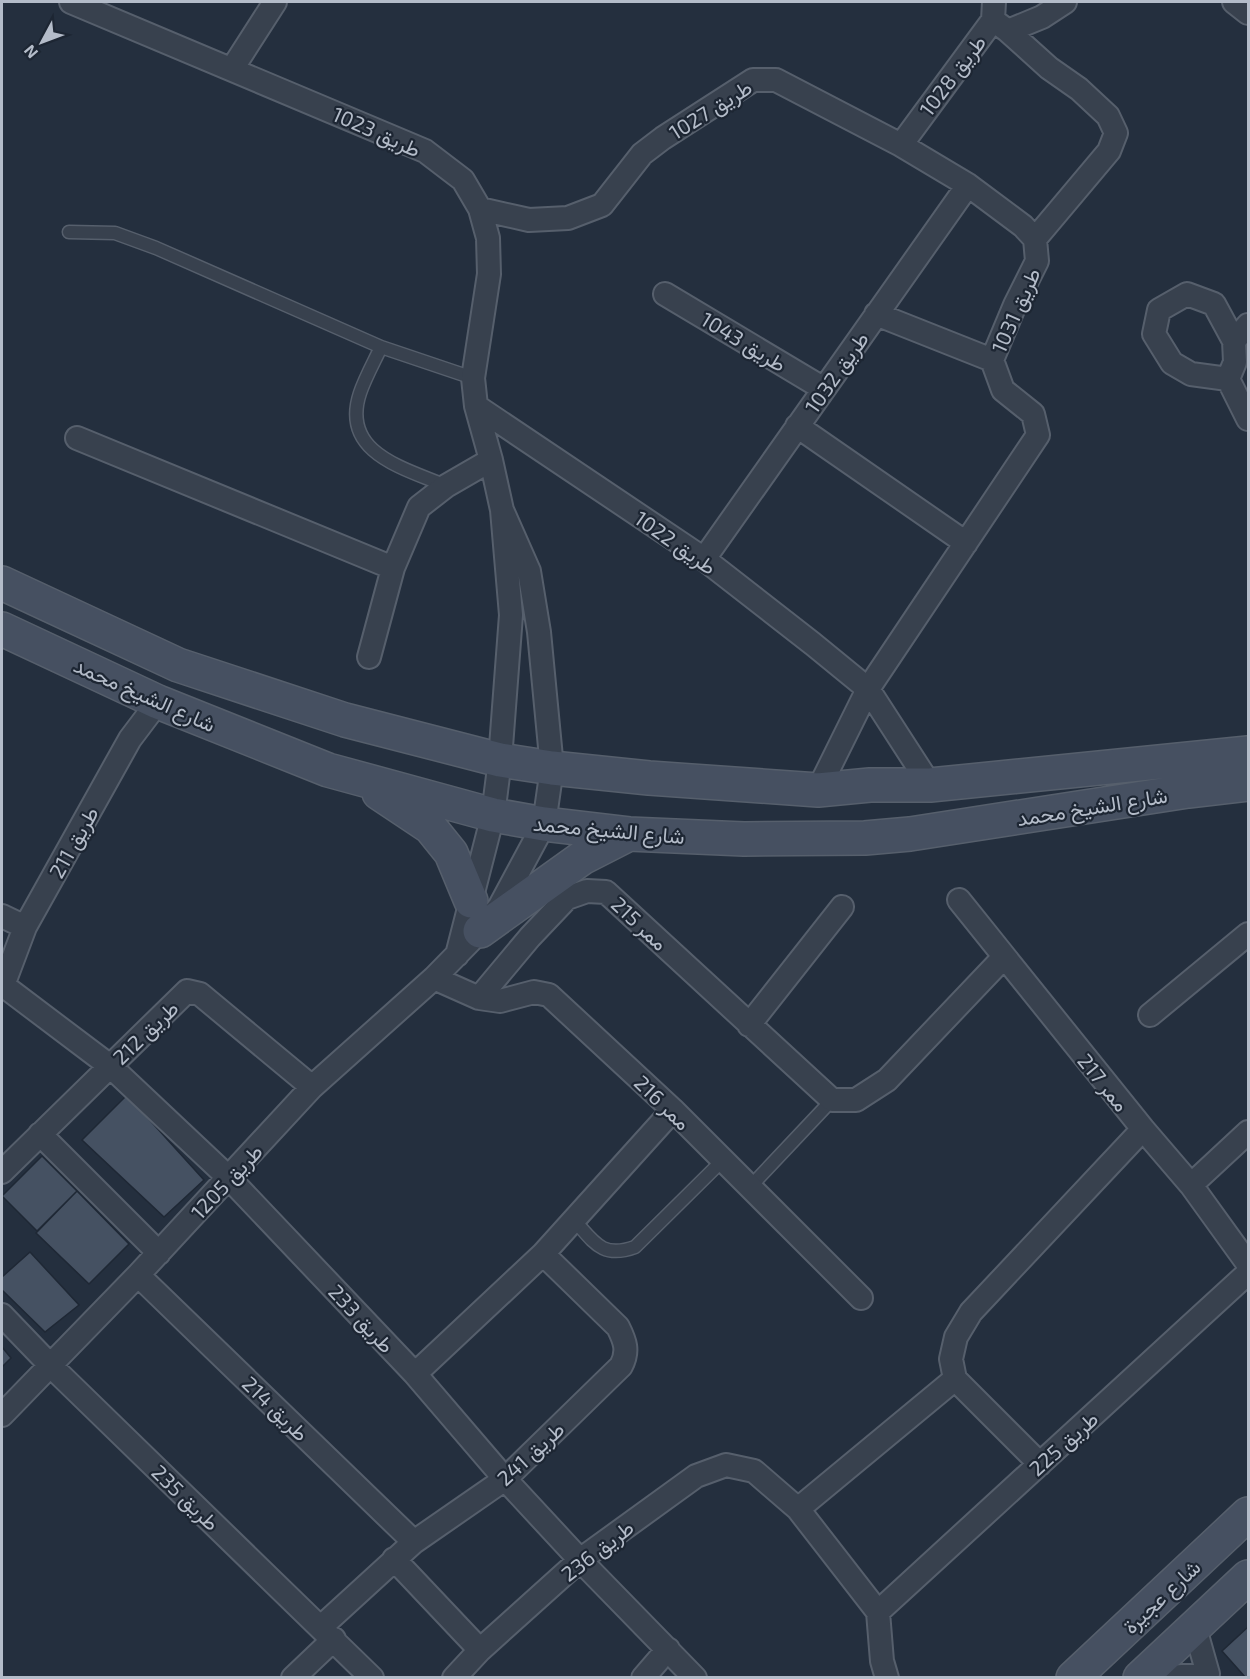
<svg xmlns="http://www.w3.org/2000/svg" width="1250" height="1679" font-family="'Exo 2',Vazirmatn,sans-serif">
<style>
.building{fill:#455162;stroke:#1f2835;stroke-width:1.5}
.lines{fill:none;stroke-linecap:round;stroke-linejoin:round}
.lane-casing{stroke:#565f6c;stroke-width:15}
.street-casing{stroke:#565f6c;stroke-width:26}
.secondary-casing{stroke:#565f6c;stroke-width:36}
.lane{stroke:#38414e;stroke-width:12}
.street{stroke:#38414e;stroke-width:22}
.secondary{stroke:#465061;stroke-width:33}
.labels{text-anchor:middle;dominant-baseline:central;stroke-width:4.5;stroke-linejoin:round;paint-order:stroke}
.street-label{font-size:21px;fill:#b4bcc9;stroke:#1d2633}
</style>
<rect width="100%" height="100%" fill="#242f3e"/>
<path class="building" d="M127,1095L204,1180L164,1217L82,1140Z
M42,1156L77,1191L37,1231L2,1196Z
M77,1191L129,1244L89,1284L36,1233Z
M30,1252L79,1305L45,1332L2,1290V1277Z
M2,1347L11,1358L2,1367Z
M1248,1627V1678H1246L1222,1651Z"/>
<g class="lines">
<g class="lane-casing">
<path id="lane" d="M69,232L115,233L156,248L381,347L473,378
M381,347C374,362 365,378 360,393C340,453 404,468 446,486
M750,1187L832,1100
M574,1220C594,1242 602,1259 635,1247L723,1160"/>
</g>
<g class="street-casing">
<path id="street" d="M71,2L425,151L463,180L480,209L488,238L489,274L473,378L476,406L491,460L502,510
M1234,2L1248,13
M1008,31L1042,17L1065,2
M232,69L275,2
M901,145L993,20L994,2
M480,209L529,220L568,218L602,205L642,154L663,138L753,80H776L901,145L968,185L1023,226L1035,239
M665,294L824,389
M1187,294L1214,304L1234,341L1235,362L1228,379L1191,374L1172,363L1154,334L1159,310Z
M876,314L992,360
M1234,341L1248,325
M1228,379L1248,419
M476,406L704,559L813,644L868,689L1038,435L1033,414L1003,390L992,360L1015,305L1037,261L1035,239L1109,151L1116,133L1108,116L1079,89L1049,68L1008,31L993,20
M797,426L966,543
M77,438L393,568
M704,559L968,185
M369,657L393,568L419,507L446,486L491,460
M818,790L868,689L930,785
M959,900L1143,1129L1191,1185L1248,1264
M2,916L25,927
M434,978L479,998L500,1001L534,992L549,995L673,1110L861,1298
M4,986L110,1066L229,1178L415,1374L505,1479L580,1560L695,1678
M2,988L25,927L130,739L158,702
M479,998L530,937L567,898L587,891L606,892L832,1100H856L887,1080L1004,957
M1150,1015L1248,934
M749,1025L842,907
M40,1134L159,1253
M2,1172L187,991L200,994L312,1087
M1191,1185L1248,1132
M138,1275L414,1542
M2,1315L51,1366L372,1678
M415,1374L543,1254L673,1110
M2,1415L138,1275L312,1087L434,978L480,931L500,906L544,824L552,768L539,632L529,571L502,510L511,615L500,760L493,815L457,955
M1040,1464L955,1379L951,1359L956,1337L971,1312L1143,1129
M798,1509L955,1379
M394,1559L480,1650
M878,1612L1248,1273
M321,1627L414,1542L505,1479L621,1366C629,1351 625,1341 618,1327L543,1254
M293,1678L334,1639
M454,1678L480,1650L580,1560L696,1476L726,1465L754,1471L798,1509L878,1612L882,1661L887,1678
M643,1678L668,1649
M1157,1678L1208,1674L1195,1628"/>
</g>
<g class="secondary-casing">
<path id="secondary" d="M2,583L178,665L345,720L500,760L552,768L649,778L818,790L870,785H930L1248,753
M2,629L158,702L328,770L493,815L544,824L629,834L744,839L865,838L910,834L1188,791L1248,784
M379,793L430,827L451,853L471,901
M480,931L582,858L629,834
M1073,1678L1248,1514
M1140,1678L1248,1577"/>
</g>
<use href="#lane" class="lane"/>
<use href="#street" class="street"/>
<use href="#secondary" class="secondary"/>
</g>
<g class="labels">
<g class="street-label">
<text transform="translate(952 75) rotate(-53)">طريق 1028</text>
<text transform="translate(710 109) rotate(-32)">طريق 1027</text>
<text transform="translate(377 131) rotate(24)">طريق 1023</text>
<text transform="translate(1015 310) rotate(-66)">طريق 1031</text>
<text transform="translate(744 341) rotate(31)">طريق 1043</text>
<text transform="translate(836 372) rotate(-55)">طريق 1032</text>
<text transform="translate(676 542) rotate(35)">طريق 1022</text>
<text transform="translate(145 694) rotate(24)">شارع الشيخ محمد</text>
<text transform="translate(1092 806) rotate(-9)">شارع الشيخ محمد</text>
<text transform="translate(609 829) rotate(5)">شارع الشيخ محمد</text>
<text transform="translate(73 842) rotate(-61)">طريق 211</text>
<text transform="translate(640 923) rotate(43)">ممر 215</text>
<text transform="translate(145 1032) rotate(-44)">طريق 212</text>
<text transform="translate(1104 1082) rotate(51)">ممر 217</text>
<text transform="translate(663 1102) rotate(44)">ممر 216</text>
<text transform="translate(226 1181) rotate(-47)">طريق 1205</text>
<text transform="translate(362 1318) rotate(47)">طريق 233</text>
<text transform="translate(276 1408) rotate(44)">طريق 214</text>
<text transform="translate(1063 1443) rotate(-42)">طريق 225</text>
<text transform="translate(530 1453) rotate(-43)">طريق 241</text>
<text transform="translate(186 1497) rotate(44)">طريق 235</text>
<text transform="translate(597 1550) rotate(-38)">طريق 236</text>
<text transform="translate(1161 1596) rotate(-43)">شارع عجيرة</text>
</g>
</g>
<rect width="1250" height="1679" fill="none" stroke="#b4bcc9" stroke-width="6"/>
<g transform="translate(42 42) rotate(229)" stroke="#1d2633" stroke-width="4.5" paint-order="stroke">
<path d="M0-4.5L10 22L0 15L-10 22Z" fill="#b4bcc9"/>
<text y="-9" font-size="16" font-weight="bold" text-anchor="middle" fill="#b4bcc9">N</text>
</g>
</svg>
